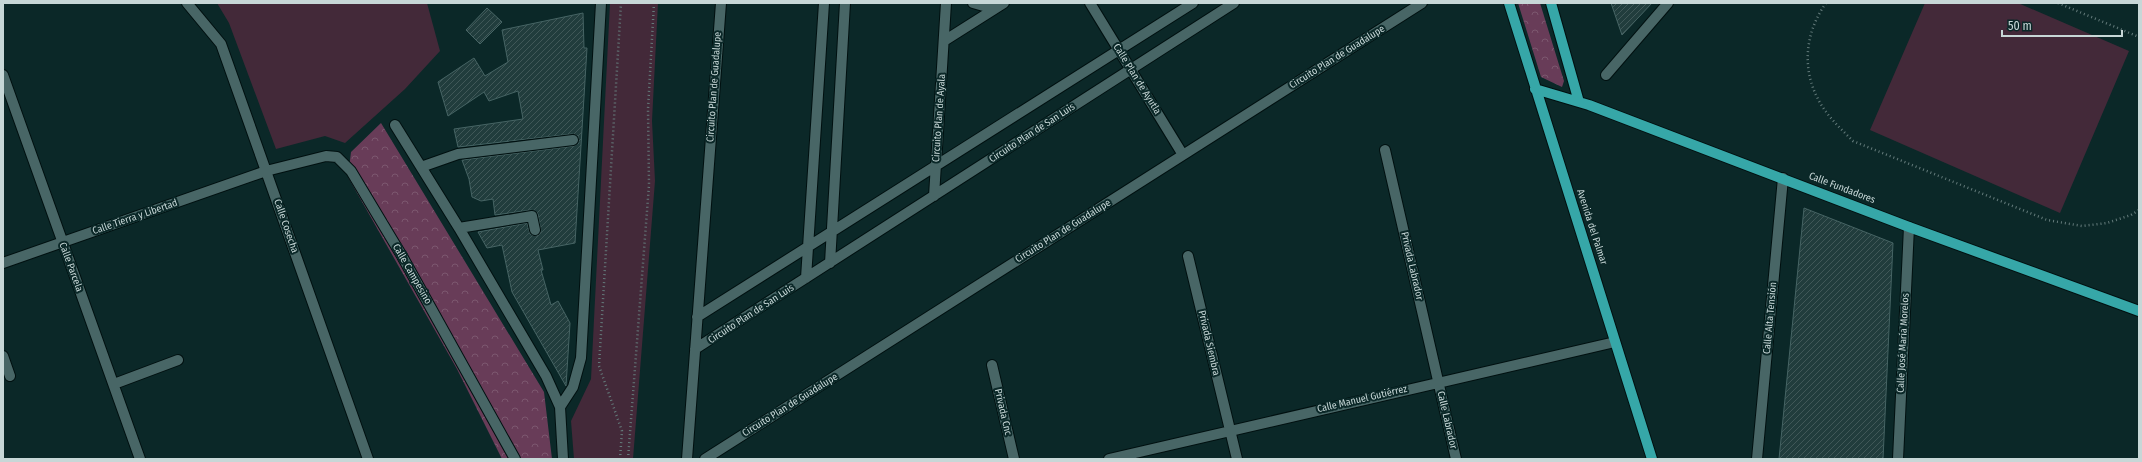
<svg xmlns="http://www.w3.org/2000/svg" width="2142" height="462" font-family="'Fira Sans Condensed',sans-serif">
<style>
.green{fill:#432939}
.forest{fill:url(#forest-crowns)}
.building{fill:url(#building-hatch);stroke:#466464}
.lines{fill:none;stroke-linecap:round;stroke-linejoin:round}
.minor-casing{stroke:#001010;stroke-width:12}
.major-casing{stroke:#001010;stroke-width:12}
.path{stroke:#647b7b;stroke-width:2.5;stroke-dasharray:1 3;stroke-linecap:butt}
.minor{stroke:#486666;stroke-width:10}
.major{stroke:#36a7a8;stroke-width:10}
.labels{text-anchor:middle;dominant-baseline:central;stroke-width:4;stroke-linejoin:round;paint-order:stroke}
.street-label{font-size:10px;fill:#c7d7d7;stroke:#0b2828}
</style>
<defs>
<pattern id="forest-crowns" width="20" height="18" patternUnits="userSpaceOnUse"><rect width="20" height="18" fill="#683c58"/><path d="M2 6a3 3 0 1 1 6 0M12 15a3 3 0 1 1 6 0" fill="none" stroke="#7c576f"/></pattern>
<pattern id="building-hatch" width="6" height="6" patternUnits="userSpaceOnUse"><rect width="6" height="6" fill="#213d3d"/><path d="M-1 1l2-2M0 6l6-6M5 7l2-2" fill="none" stroke="#405858"/></pattern>
</defs>
<rect width="100%" height="100%" fill="#0b2828"/>
<path class="green" d="M217,3H427L440,51L405,89L345,143L325,136L276,149L229,23Z
M610,3H658L652,121L655,181L633,459H574L571,421L591,379Z
M1925,3H2018L2129,51L2060,213L1870,130Z"/>
<path class="forest" d="M1518,3H1540L1564,81L1562,87L1541,77Z
M381,123L544,392L552,459H502L457,369L348,177L351,152Z"/>
<path class="building" d="M1611,3H1652L1622,35Z
M487,8L502,22L480,44L466,30Z
M583,13L584,48H587L575,243L538,250L543,270H541L551,305L558,301L570,323L566,386L512,292L502,245L487,248L478,232L527,223L530,234L537,236L541,232L538,214L531,210L495,215L493,199L481,201L472,197L469,179L462,160L574,146L579,143L578,136L572,134L458,147L454,129L523,119L518,91L489,101L484,92L448,116L438,82L474,58L485,76L508,62L502,30Z
M1804,208L1893,243L1883,459H1779Z"/>
<g class="lines">
<g class="minor-casing">
<path id="minor" d="M187,3L221,44L368,459
M973,3L987,7L998,6
M1090,3L1183,155
M944,41L1004,3
M3,75L140,459
M1606,75L1668,3
M395,125L459,228L546,376L560,407L563,459
M1385,150L1456,459
M421,167L458,154L573,140
M934,196L946,3
M459,228L532,216L535,230
M1188,256L1237,459
M3,263L266,171L326,156L337,157L351,171L402,256L515,459
M830,263L845,3
M806,278L824,3
M697,317L1193,3
M695,349L1234,3
M3,356L10,376
M992,365L1014,459
M114,384L178,360
M560,407L573,387L581,358L601,3
M687,459L721,3
M705,459L1422,3
M1109,459L1615,342
M1757,459L1783,178
M1898,459L1909,227"/>
</g>
<g class="major-casing">
<path id="major" d="M1509,3L1652,459
M1551,3L1579,102
M1535,89L1589,105L1909,227L2139,311"/>
</g>
<path class="path" d="M1826,3C1806,31 1801,67 1818,99C1826,115 1840,128 1853,141L2047,220L2082,226L2107,223L2131,215L2139,210
M2058,3L2139,37
M620,459L622,431L599,366L621,3
M628,459L649,185L648,109L654,3"/>
<use href="#minor" class="minor"/>
<use href="#major" class="major"/>
</g>
<g class="labels">
<g class="street-label">
<text transform="translate(1337 57) rotate(-32)">Circuito Plan de Guadalupe</text>
<text transform="translate(1137 79) rotate(58)">Calle Plan de Ayutla</text>
<text transform="translate(714 87) rotate(-86)">Circuito Plan de Guadalupe</text>
<text transform="translate(939 118) rotate(-86)">Circuito Plan de Ayala</text>
<text transform="translate(1032 133) rotate(-33)">Circuito Plan de San Luis</text>
<text transform="translate(1842 188) rotate(21)">Calle Fundadores</text>
<text transform="translate(135 217) rotate(-19)">Calle Tierra y Libertad</text>
<text transform="translate(286 226) rotate(71)">Calle Cosecha</text>
<text transform="translate(1592 227) rotate(72)">Avenida del Palmar</text>
<text transform="translate(1063 231) rotate(-32)">Circuito Plan de Guadalupe</text>
<text transform="translate(1412 266) rotate(77)">Privada Labrador</text>
<text transform="translate(71 267) rotate(70)">Calle Parcela</text>
<text transform="translate(412 274) rotate(60)">Calle Campesino</text>
<text transform="translate(751 314) rotate(-33)">Circuito Plan de San Luis</text>
<text transform="translate(1770 318) rotate(-85)">Calle Alta Tensión</text>
<text transform="translate(1209 343) rotate(77)">Privada Siembra</text>
<text transform="translate(1903 343) rotate(-87)">Calle José María Morelos</text>
<text transform="translate(1362 399) rotate(-13)">Calle Manuel Gutiérrez</text>
<text transform="translate(790 405) rotate(-32)">Circuito Plan de Guadalupe</text>
<text transform="translate(1003 412) rotate(77)">Privada Cnc</text>
<text transform="translate(1447 420) rotate(77)">Calle Labrador</text>
</g>
</g>
<rect width="2142" height="462" fill="none" stroke="#c7d7d7" stroke-width="8"/>
<path d="M2002 30v6h120v-6" fill="none" stroke="#c7d7d7" stroke-width="2"/>
<text x="2008" y="30" font-size="12" fill="#c7d7d7" stroke="#0b2828" stroke-width="3" paint-order="stroke">50 m</text>
</svg>
